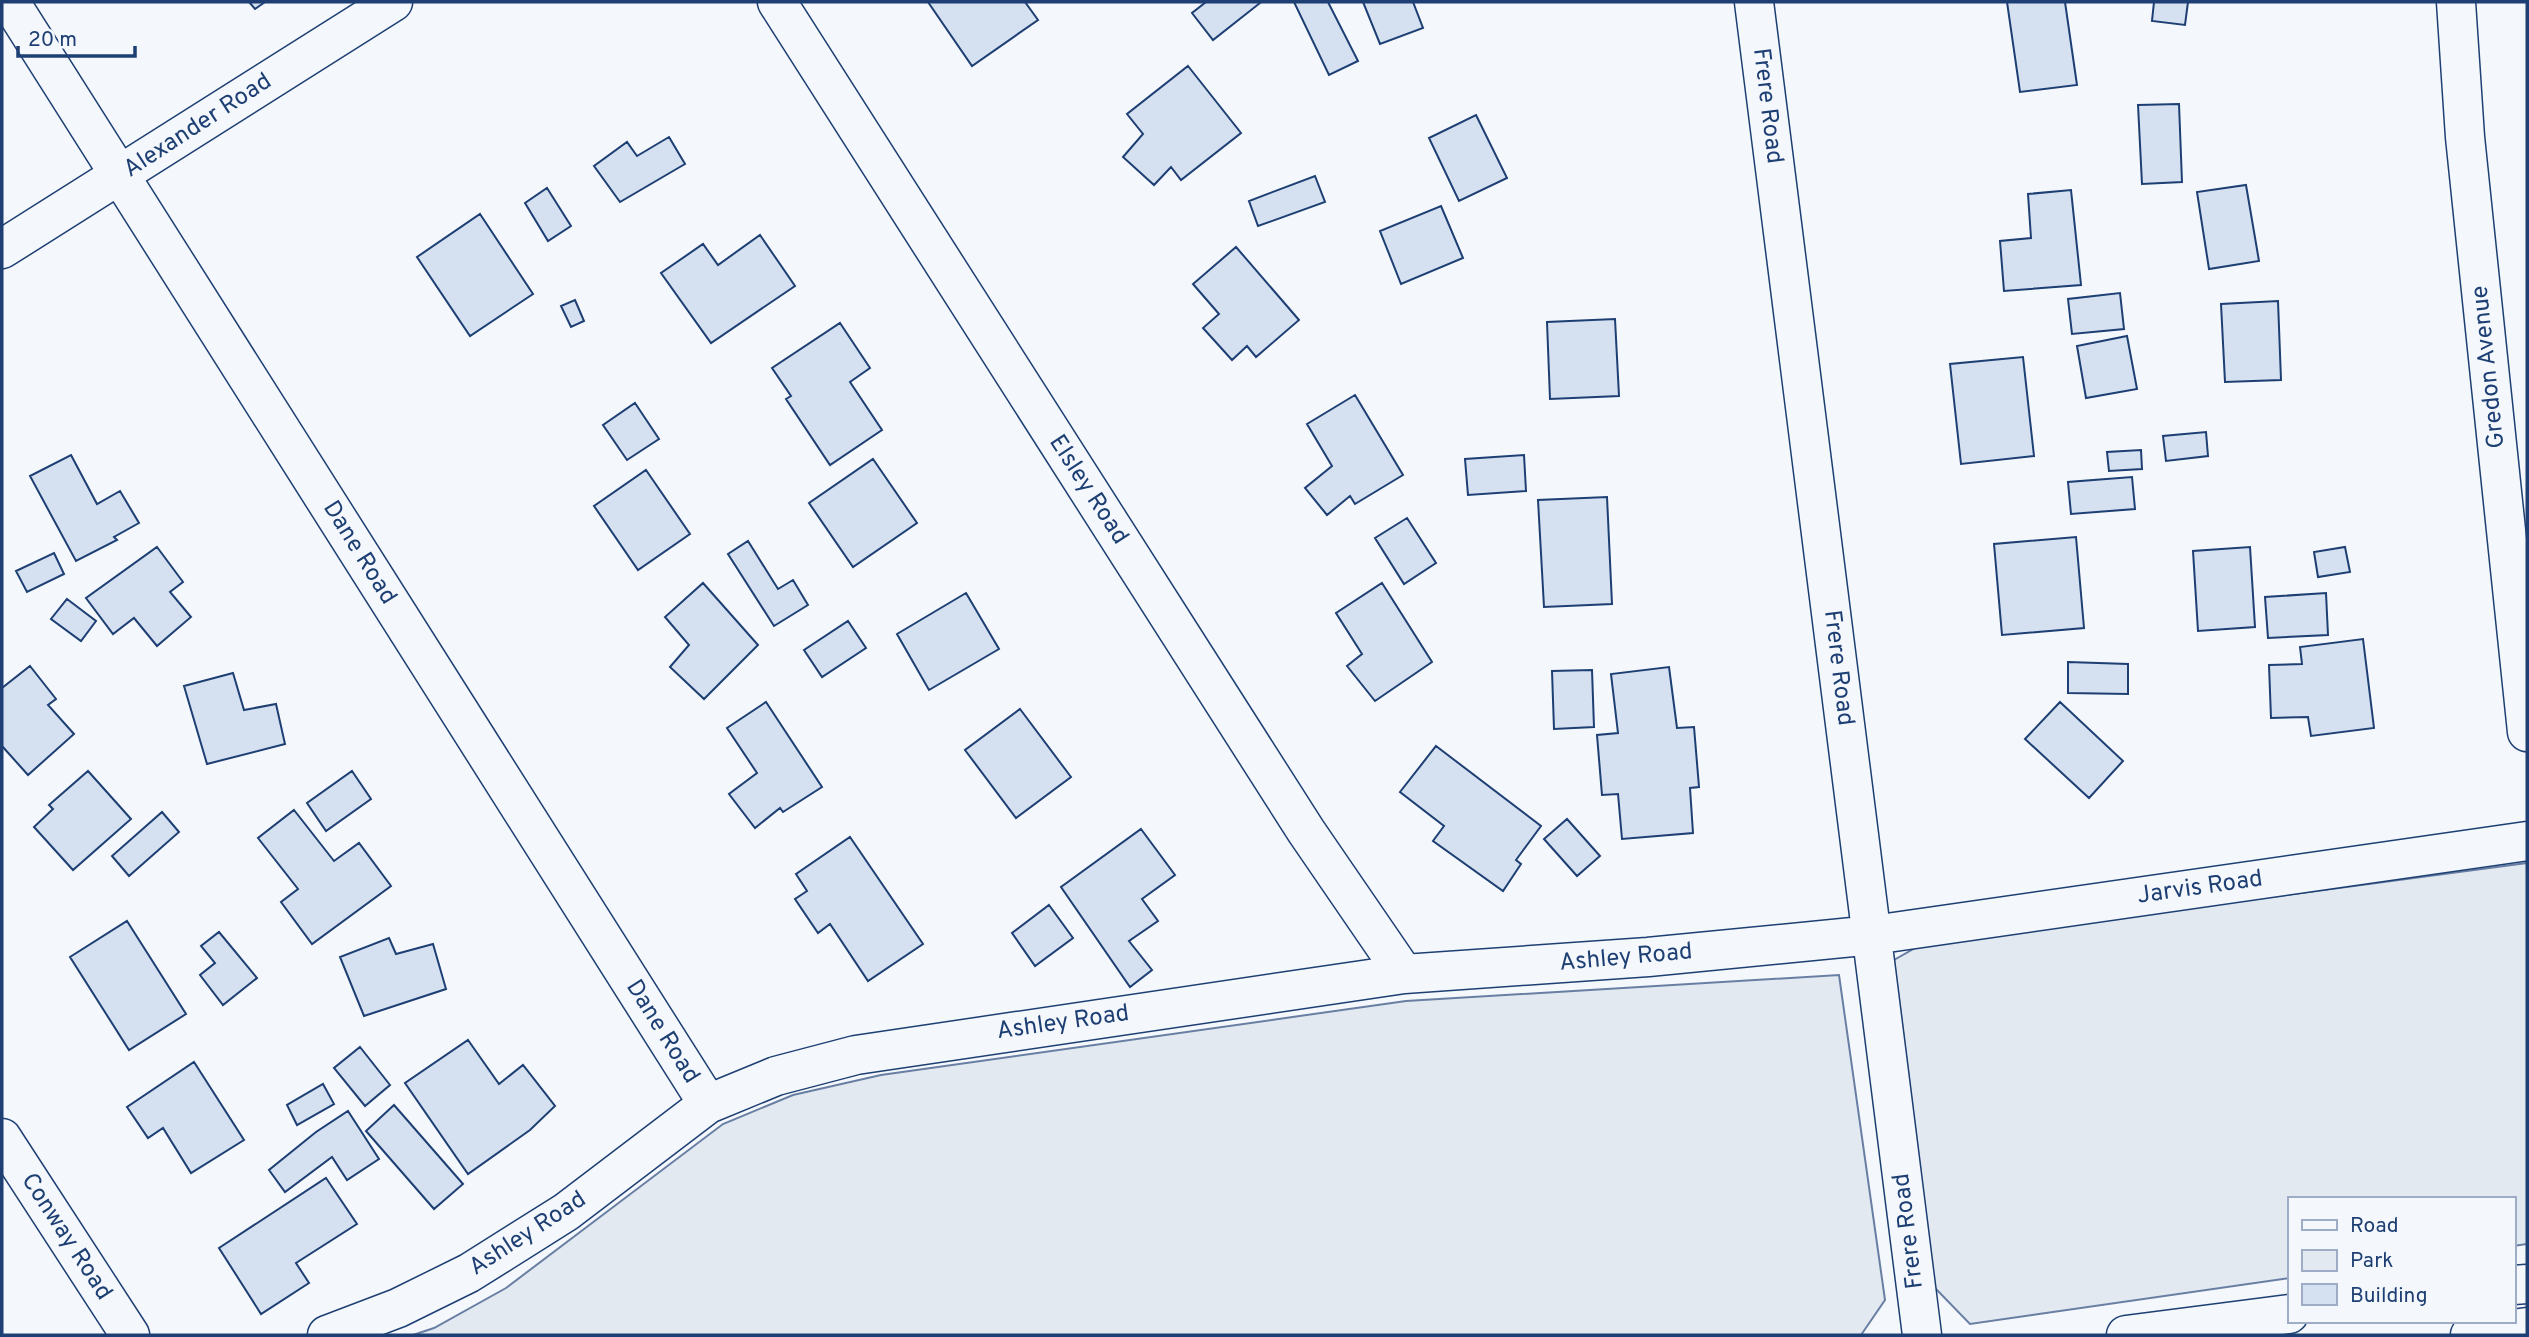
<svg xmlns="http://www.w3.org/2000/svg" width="2529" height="1337" font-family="Overpass,sans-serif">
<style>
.green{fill:#e3e9f0;stroke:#687fa3;stroke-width:2}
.building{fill:#d5e0f0;stroke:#1d3f73;stroke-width:2}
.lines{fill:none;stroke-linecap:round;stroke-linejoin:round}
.minor-casing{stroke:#1d3f73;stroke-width:41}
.major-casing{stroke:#1d3f73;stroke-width:41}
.minor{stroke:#f4f7fb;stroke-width:38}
.major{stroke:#f4f7fb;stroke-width:38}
.labels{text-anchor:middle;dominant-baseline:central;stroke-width:5;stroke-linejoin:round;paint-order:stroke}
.street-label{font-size:24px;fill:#1d3f73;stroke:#f4f7fb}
</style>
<rect width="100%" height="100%" fill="#f4f7fb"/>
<path class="green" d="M2527,863V1244L2513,1246V1199H2289V1278L1970,1324L1935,1288L1894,960L1924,943Z
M1839,975L1885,1300L1861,1335H413L434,1328L506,1288L723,1124L793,1095L881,1075L1406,1001Z"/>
<path class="building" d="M249,2H265L255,9Z
M928,2H1025L1038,20L972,66Z
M1206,2H1259L1260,3L1213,40L1192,13Z
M1294,2H1328L1358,61L1329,75Z
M1363,2H1413L1423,28L1380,44Z
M2007,2H2065L2077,85L2020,92Z
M2154,2H2188L2185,25L2152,21Z
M1188,66L1241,133L1181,180L1171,167L1154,185L1123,157L1143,134L1127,114Z
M2179,104L2182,182L2142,184L2138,105Z
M1476,115L1507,178L1459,201L1429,138Z
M669,137L685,164L620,202L594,166L627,142L637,156Z
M1315,176L1325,202L1258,226L1249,201Z
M2246,185L2259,261L2209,269L2197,192Z
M547,188L571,226L548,241L525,203Z
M2071,190L2081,285L2004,291L2000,241L2031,238L2028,194Z
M1441,206L1463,258L1401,284L1380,231Z
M480,214L533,294L470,336L417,257Z
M760,235L795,286L711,343L661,273L703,244L718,265Z
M1236,247L1299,320L1256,357L1247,346L1232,360L1203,328L1219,314L1193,284Z
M2120,293L2124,329L2072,334L2068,299Z
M575,300L584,321L571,327L561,306Z
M2278,301L2281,380L2225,382L2221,304Z
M1615,319L1619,396L1550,399L1547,322Z
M840,323L870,368L850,382L882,430L830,465L786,399L791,396L772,368Z
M2127,336L2137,389L2086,398L2077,346Z
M2023,357L2034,456L1961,464L1950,364Z
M1355,395L1403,475L1355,504L1350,496L1327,515L1305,488L1332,466L1307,424Z
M635,403L659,439L627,460L603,425Z
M2206,432L2208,456L2166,461L2163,436Z
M2141,450L2142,469L2109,471L2107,452Z
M71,455L97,504L120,491L139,523L114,537L117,540L76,561L30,476Z
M1524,455L1526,491L1468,495L1465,459Z
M873,459L917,523L853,567L809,503Z
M646,470L690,534L638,570L594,506Z
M2132,477L2135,509L2071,514L2068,482Z
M1607,497L1612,604L1544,607L1538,500Z
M1407,518L1436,563L1404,584L1375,538Z
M2076,537L2084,628L2002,635L1994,544Z
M748,541L778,589L793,580L808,605L774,626L728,554Z
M157,547L183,582L170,592L191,617L157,646L134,618L113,634L86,598Z
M2250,547L2255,627L2198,631L2193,551Z
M2345,547L2350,572L2318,577L2314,552Z
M54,553L64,574L27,592L16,571Z
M703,583L758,645L704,699L670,667L689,645L665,617Z
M1382,583L1432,662L1375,701L1347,666L1362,654L1336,613Z
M966,593L999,649L929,690L897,634Z
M2326,593L2328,635L2268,638L2265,597Z
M67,599L96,621L81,641L51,619Z
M848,621L866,648L822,677L804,650Z
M2363,639L2374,728L2311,736L2308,717L2271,718L2269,665L2302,664L2300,647Z
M2068,662L2128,664V694L2068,693Z
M30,666L56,699L48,705L74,734L28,775L2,746V688Z
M1669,667L1677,728L1694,727L1699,787L1690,788L1693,833L1622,839L1618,794L1602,795L1597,735L1618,733L1611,674Z
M1592,670L1594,727L1554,729L1552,671Z
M233,673L244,710L276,704L285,744L207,764L184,686Z
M766,702L822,787L783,812L780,808L755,828L729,794L757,773L727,728Z
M2060,702L2123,761L2089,798L2025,739Z
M1020,709L1071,777L1016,818L965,750Z
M1436,746L1541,826L1516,860L1521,864L1503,891L1433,841L1444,826L1400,792Z
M88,771L131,819L73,870L34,827L53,809L49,805Z
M352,771L371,799L326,831L307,803Z
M294,810L334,861L359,843L391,886L312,944L281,902L298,889L258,838Z
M162,812L179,832L129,876L112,856Z
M1567,819L1600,856L1577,876L1544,839Z
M1141,829L1175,875L1142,899L1158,921L1129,941L1152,970L1130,987L1061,887Z
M850,837L923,944L868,981L830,924L818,933L795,899L807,891L796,874Z
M1049,905L1073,938L1035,966L1012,933Z
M127,921L186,1014L129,1050L70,957Z
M219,932L257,978L223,1005L200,975L215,963L201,946Z
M389,938L396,954L433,944L446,989L364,1016L340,957Z
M468,1040L499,1084L523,1065L555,1106L530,1130L468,1174L405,1083Z
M360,1047L390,1085L365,1106L334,1068Z
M194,1062L244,1140L191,1173L163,1128L148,1138L127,1107Z
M323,1084L334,1104L297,1125L287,1105Z
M394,1105L463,1184L434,1209L366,1131Z
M348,1111L379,1159L347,1180L332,1157L285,1192L269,1170L316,1132Z
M326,1178L357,1224L296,1263L309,1283L261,1314L219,1248Z"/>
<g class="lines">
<g class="minor-casing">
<path id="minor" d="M10,2L708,1104
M777,2L1306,831L1404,974
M1754,2L1922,1335
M2456,2L2465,137L2527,732
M2,249L393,2
M2,1138L130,1335
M327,1335L398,1308L469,1273L566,1212L708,1104L776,1076L856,1055L1404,974L1648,957L1873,935L2527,841"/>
</g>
<g class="major-casing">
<path id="major" d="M2513,1285L2527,1284
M2126,1335L2289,1314
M2470,1335L2527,1327"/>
</g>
<use href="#minor" class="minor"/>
<use href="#major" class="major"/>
</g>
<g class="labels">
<g class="street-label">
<text transform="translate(1767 106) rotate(83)">Frere Road</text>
<text transform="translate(198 126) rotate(-33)">Alexander Road</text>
<text transform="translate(2489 367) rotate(-96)">Gredon Avenue</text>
<text transform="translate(1088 490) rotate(57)">Elsley Road</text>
<text transform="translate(359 553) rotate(58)">Dane Road</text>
<text transform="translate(1838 668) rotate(83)">Frere Road</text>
<text transform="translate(2200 888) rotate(-8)">Jarvis Road</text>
<text transform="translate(1626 958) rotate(-5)">Ashley Road</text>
<text transform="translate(1063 1023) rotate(-8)">Ashley Road</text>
<text transform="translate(662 1032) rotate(58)">Dane Road</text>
<text transform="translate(1909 1231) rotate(-97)">Frere Road</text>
<text transform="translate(528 1234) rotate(-33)">Ashley Road</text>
<text transform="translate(66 1237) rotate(57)">Conway Road</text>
</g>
</g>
<rect width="2529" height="1337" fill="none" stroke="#1d3f73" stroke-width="7"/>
<rect x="2288" y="1197" width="228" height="126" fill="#f4f7fb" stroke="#9eadc5" stroke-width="2"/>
<rect x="2302" y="1220" width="35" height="10" fill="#f4f7fb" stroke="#9eadc5" stroke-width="2"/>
<text x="2350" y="1232" font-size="21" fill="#1d3f73">Road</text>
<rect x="2302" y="1250" width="35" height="21" fill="#e3e9f0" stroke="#9eadc5" stroke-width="2"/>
<text x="2350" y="1267" font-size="21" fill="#1d3f73">Park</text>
<rect x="2302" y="1284" width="35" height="21" fill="#d5e0f0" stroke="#9eadc5" stroke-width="2"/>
<text x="2350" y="1302" font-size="21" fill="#1d3f73">Building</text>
<path d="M18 46v10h117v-10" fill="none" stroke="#1d3f73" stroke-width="3.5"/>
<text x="28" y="46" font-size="21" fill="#1d3f73" stroke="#f4f7fb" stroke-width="5" paint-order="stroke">20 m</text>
</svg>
